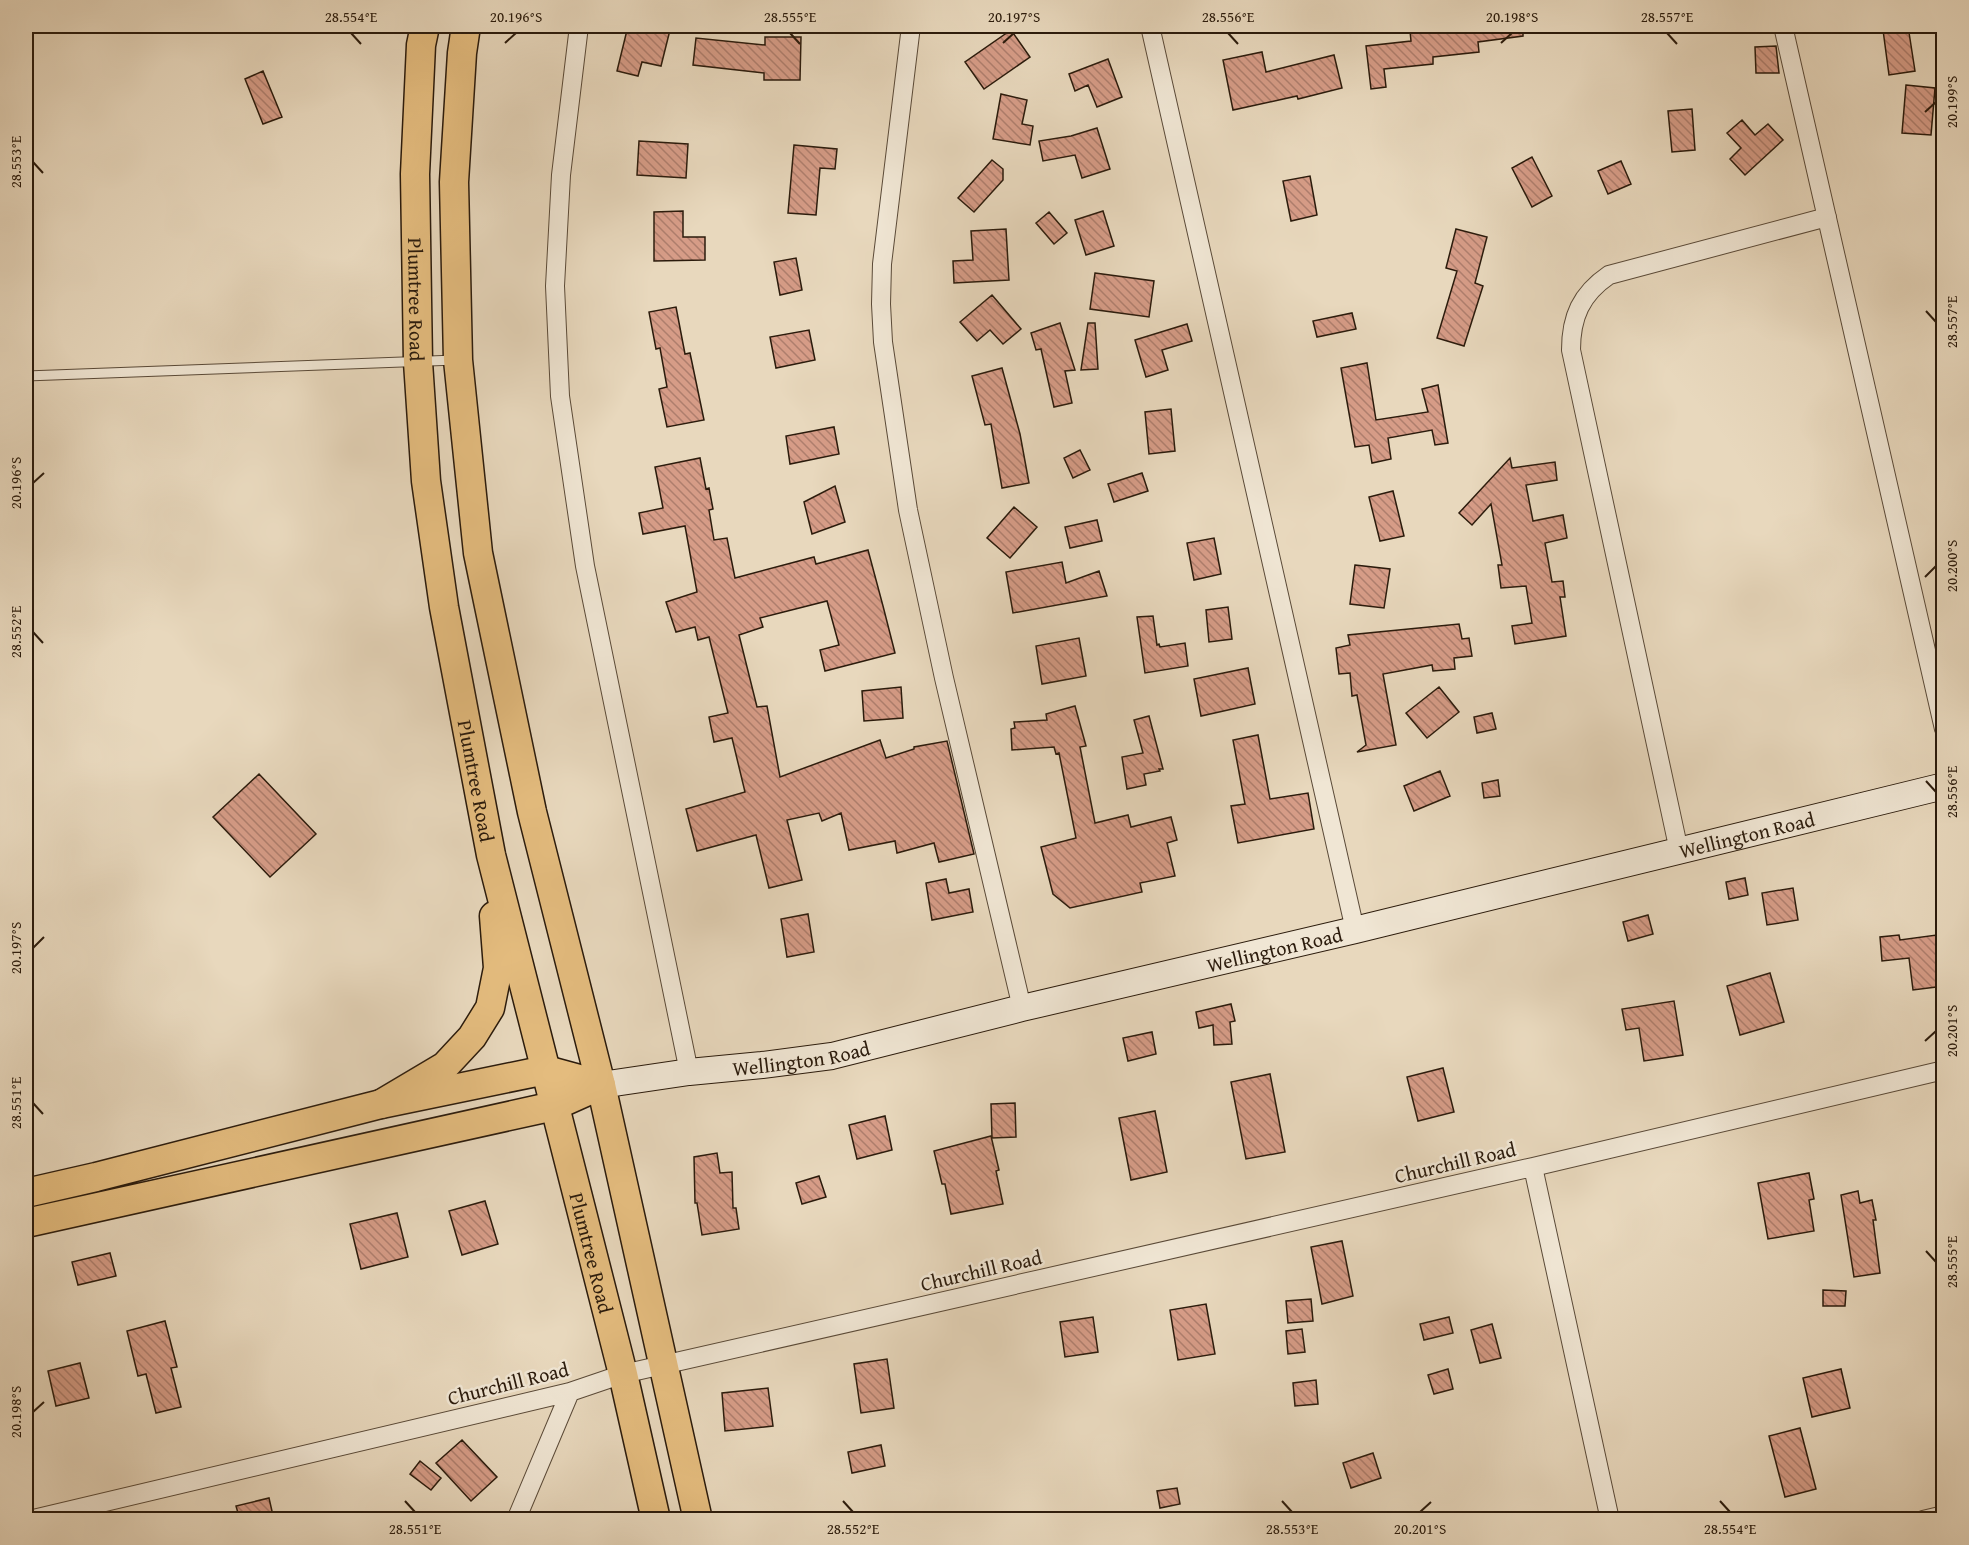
<svg xmlns="http://www.w3.org/2000/svg" width="1969" height="1545" font-family="'Gentium Book Plus',serif">
<style>
.building{fill:url(#building-back-hatch);stroke:#2b1b0c;stroke-width:1.5}
.lines{fill:none;stroke-linecap:round;stroke-linejoin:round}
.service-casing{stroke:#5a4a38;stroke-width:11}
.minor-casing{stroke:#5a4a38;stroke-width:20}
.secondary-casing{stroke:#2b1b0c;stroke-width:28}
.primary-casing{stroke:#2b1b0c;stroke-width:31}
.trunk-casing{stroke:#2b1b0c;stroke-width:31}
.service{stroke:#f0e6d4;stroke-width:9}
.minor{stroke:#f0e6d4;stroke-width:18}
.secondary{stroke:#f0e6d4;stroke-width:26}
.primary{stroke:#e4bc7e;stroke-width:28}
.trunk{stroke:#e4bc7e;stroke-width:28}
.ticks{fill:none;stroke:#2b1b0c;stroke-width:2}
.labels{text-anchor:middle;dominant-baseline:central;stroke-width:5;stroke-linejoin:round;paint-order:stroke}
.street-label{font-size:20px;fill:#2b1b0c;stroke:#f0e6d4}
.neatline{fill:none;stroke:#2b1b0c;stroke-width:2}
.ticks-label{font-size:15px;text-anchor:middle;fill:#2b1b0c}
</style>
<defs>
<pattern id="building-back-hatch" width="6" height="6" patternUnits="userSpaceOnUse" patternTransform="scale(1.5)"><rect width="6" height="6" fill="#d69c87"/><path d="M-1 5l2 2M0 0l6 6M5-1l2 2" fill="none" stroke="#ae7e6d"/></pattern>
</defs>
<rect width="100%" height="100%" fill="#e8d8bd"/>
<filter id="stains"><feTurbulence type="fractalNoise" baseFrequency=".00333" numOctaves="4"/><feColorMatrix values="0 0 0 0 .2 0 0 0 0 .09 0 0 0 0 .02 0 0 0 .5 -.17"/></filter>
<radialGradient id="worn" r=".72"><stop offset=".6" stop-color="#630" stop-opacity="0"/><stop offset="1" stop-color="#630" stop-opacity=".3"/></radialGradient>
<path class="building" d="M628,26H671L661,66L642,62L638,76L617,71Z
M1443,26H1523V36L1478,42L1479,52L1433,57V64L1384,69L1386,87L1371,89L1366,46L1411,41L1410,31L1444,28Z
M1908,26L1915,71L1889,75L1883,30Z
M1011,30L1030,57L984,89L965,62Z
M765,37H801L800,80H764V73L693,65L696,38L765,45Z
M1776,46L1779,73H1756L1755,47Z
M1262,52L1266,72L1334,55L1342,88L1298,99L1297,96L1233,110L1223,60Z
M1108,59L1122,97L1097,107L1088,85L1075,91L1069,74Z
M263,71L282,117L263,124L245,79Z
M1906,85L1935,88L1931,135L1902,133Z
M1001,94L1027,100L1022,124L1033,126L1030,145L993,139Z
M1692,109L1695,150L1672,152L1668,111Z
M1742,120L1755,135L1768,124L1783,140L1745,175L1730,159L1741,148L1727,133Z
M1097,128L1110,169L1082,178L1075,155L1043,161L1039,141L1071,136Z
M639,141L688,144L686,178L637,175Z
M794,145L837,149L835,169L820,168L816,215L788,213Z
M1532,157L1552,196L1532,207L1512,168Z
M992,160L1003,169V180L974,212L958,198Z
M1621,161L1631,184L1608,194L1598,171Z
M1310,176L1317,215L1291,221L1283,181Z
M683,211V237H705V260L654,261V212Z
M1103,211L1114,246L1086,255L1075,220Z
M1049,212L1067,233L1054,244L1036,223Z
M1006,229L1009,280L954,283L953,261L973,260L971,231Z
M1456,229L1487,237L1475,283L1483,286L1464,346L1437,338L1457,271L1446,268Z
M796,258L802,290L780,295L774,262Z
M1095,273L1154,281L1149,317L1090,309Z
M992,295L1021,329L1003,344L990,330L977,341L960,322Z
M676,307L685,354L690,353L704,420L667,427L659,389L667,387L660,348L656,349L649,312Z
M1352,313L1356,329L1317,337L1313,321Z
M1060,323L1075,370L1065,371L1072,403L1054,407L1041,349L1036,350L1031,333Z
M1088,323H1095L1098,369L1081,370Z
M1187,324L1192,341L1162,350L1168,370L1146,377L1135,340Z
M809,330L815,360L776,368L770,337Z
M1367,363L1376,420L1428,412L1422,389L1438,385L1448,443L1435,445L1432,430L1388,438L1391,459L1372,463L1369,445L1355,447L1341,368Z
M1002,368L1020,434L1029,483L1002,488L991,424L985,425L972,376Z
M1171,409L1175,451L1149,454L1145,412Z
M834,427L839,454L790,464L786,436Z
M1080,450L1090,470L1073,478L1064,458Z
M700,458L706,489L709,488L713,509L709,510L714,540L727,538L735,578L814,557L816,564L868,550L883,606L895,653L825,671L820,650L839,645L827,601L760,618L763,627L739,635L757,707L767,706L780,777L880,740L886,758L914,749V747L947,741L974,854L939,862L934,843L897,853L895,841L849,850L841,813L822,821L819,813L787,820L802,880L769,888L756,835L697,851L686,809L745,792L732,738L714,742L709,717L728,713L709,637L698,640L695,627L676,632L666,602L697,592L685,526L643,534L639,513L663,508L655,467Z
M1510,458L1512,468L1555,462L1557,480L1526,485L1533,521L1563,515L1567,538L1545,543L1552,582L1563,581L1565,597H1560L1566,636L1515,644L1512,626L1532,623L1526,586L1501,588L1498,565H1502L1491,504L1472,525L1459,513Z
M1142,473L1148,491L1114,502L1108,484Z
M835,486L845,522L812,534L804,502Z
M1393,491L1404,536L1380,541L1369,497Z
M1014,507L1037,527L1010,558L987,538Z
M1097,520L1102,541L1070,548L1065,527Z
M1214,538L1221,574L1194,580L1187,543Z
M1062,562L1066,583L1099,571L1107,596L1013,613L1006,572Z
M1355,565L1390,569L1384,608L1350,604Z
M1228,607L1232,639L1209,642L1206,610Z
M1153,616L1157,645L1159,644L1160,647L1185,643L1188,666L1145,673L1137,617Z
M1459,624L1462,639L1469,638L1472,656L1454,658L1455,669L1433,671L1432,665L1383,674L1396,745L1357,752L1366,745L1357,695L1352,696L1350,673L1339,674L1336,648L1350,645L1348,635Z
M1079,638L1086,676L1042,684L1036,646Z
M1248,668L1255,704L1201,716L1194,679Z
M901,687L903,718L864,721L862,691Z
M1439,687L1459,712L1427,738L1406,713Z
M1075,706L1086,746L1080,747L1095,823L1128,815L1131,827L1171,817L1177,840L1167,843L1175,876L1140,883L1142,892L1070,908L1053,894L1041,847L1076,838L1059,753L1056,754L1054,747L1012,750L1011,729L1015,728L1014,722L1047,720L1046,714Z
M1492,713L1496,729L1477,733L1474,717Z
M1149,716L1163,769H1159L1160,771L1144,774L1146,785L1127,789L1122,757L1143,753L1134,720Z
M1258,735L1270,799L1308,793L1314,829L1238,843L1231,806L1245,804L1233,740Z
M1440,771L1450,796L1414,811L1404,786Z
M259,774L316,834L270,877L213,817Z
M1498,780L1500,796L1484,798L1482,783Z
M1745,878L1748,895L1729,899L1726,882Z
M946,879L949,893L969,889L973,912L932,920L926,883Z
M1793,888L1798,920L1767,925L1762,893Z
M808,914L814,952L787,957L781,919Z
M1648,915L1653,934L1628,941L1623,922Z
M1944,934V986L1913,990L1909,958L1882,961L1880,937L1899,935L1900,940Z
M1770,973L1784,1022L1740,1035L1727,986Z
M1674,1001L1683,1055L1644,1061L1639,1028L1626,1030L1622,1009Z
M1231,1004L1235,1021L1230,1022L1232,1044L1214,1045L1213,1025L1199,1028L1196,1012Z
M1152,1032L1156,1054L1128,1061L1123,1038Z
M1443,1068L1454,1112L1418,1121L1407,1077Z
M1270,1074L1285,1152L1246,1159L1231,1082Z
M1015,1103L1016,1137L992,1138L991,1104Z
M1155,1111L1167,1172L1131,1180L1119,1118Z
M885,1116L892,1150L857,1159L849,1125Z
M991,1136L999,1170L996,1171L1003,1204L951,1214L945,1184H942L934,1151Z
M717,1153L720,1173L732,1172L733,1208H736L739,1229L702,1235L697,1203H695L694,1157Z
M1809,1173L1814,1199L1809,1200L1814,1231L1768,1239L1758,1183Z
M819,1176L826,1197L802,1204L796,1183Z
M1858,1191L1860,1203L1872,1200L1876,1220H1873L1880,1273L1854,1277L1841,1195Z
M485,1201L498,1244L462,1255L449,1211Z
M397,1213L408,1257L361,1269L350,1224Z
M1342,1241L1353,1296L1322,1304L1311,1247Z
M110,1253L116,1276L78,1285L72,1262Z
M1823,1290L1846,1291L1845,1306H1823Z
M1311,1299L1313,1321L1288,1323L1286,1301Z
M1206,1304L1215,1354L1178,1360L1170,1310Z
M1093,1317L1098,1352L1065,1357L1060,1322Z
M1449,1317L1453,1333L1424,1340L1420,1324Z
M165,1321L177,1367L171,1368L181,1407L156,1413L146,1374L138,1376L127,1331Z
M1492,1324L1501,1358L1480,1363L1471,1330Z
M1302,1329L1305,1352L1288,1354L1286,1331Z
M887,1359L894,1408L861,1413L854,1364Z
M80,1363L89,1398L56,1406L48,1371Z
M1448,1369L1453,1389L1434,1394L1428,1375Z
M1841,1369L1850,1408L1812,1417L1803,1378Z
M1316,1380L1318,1404L1295,1406L1293,1383Z
M768,1388L773,1426L725,1431L722,1393Z
M1800,1428L1816,1489L1785,1497L1769,1436Z
M462,1440L497,1477L471,1501L436,1463Z
M881,1445L885,1466L852,1473L848,1452Z
M1373,1453L1381,1478L1351,1488L1343,1463Z
M420,1461L441,1478L431,1490L410,1474Z
M1177,1488L1180,1504L1160,1508L1157,1491Z
M269,1498L274,1520H240L236,1506Z"/>
<g class="lines">
<g class="service-casing">
<path id="service" d="M26,376L456,360"/>
</g>
<g class="minor-casing">
<path id="minor" d="M579,26L561,175L555,286L560,396L585,566L689,1072
M911,26L882,264L881,304L883,342L908,510L944,678L1022,1008
M1150,26L1355,930
M1783,26L1944,729
M1679,851L1571,350C1571,317 1581,294 1609,275L1827,217
M1533,1167L1610,1520
M29,1520L570,1392L623,1374L1533,1167L1944,1070
M516,1520L570,1392
M1923,1520L1944,1515"/>
</g>
<g class="secondary-casing">
<g id="secondary">
<path id="s1" d="M601,1085L689,1072L762,1065L832,1056L1022,1008L1355,930L1944,786"/>
</g>
</g>
<g class="primary-casing">
<path id="primary" d="M26,1193L96,1177L381,1104L546,1070L601,1085
M26,1223L554,1106L601,1085"/>
</g>
<g class="trunk-casing">
<g id="trunk">
<path id="s2" d="M425,26L421,45L415,174L418,362L426,481L444,607L491,855L623,1374L656,1520"/>
<path d="M466,26L462,53L454,182L458,360L478,553L532,812L601,1085L698,1520"/>
<path d="M381,1104L445,1066L472,1037L490,1008L498,968L494,916"/>
</g>
</g>
<use href="#service" class="service"/>
<use href="#minor" class="minor"/>
<use href="#secondary" class="secondary"/>
<use href="#primary" class="primary"/>
<use href="#trunk" class="trunk"/>
</g>
<path class="ticks" d="M351,33L361,44M790,33L800,44M1228,33L1238,44M1667,33L1677,44M505,43L516,33M1003,43L1014,33M1501,43L1512,33M1925,112L1936,102M33,162L43,173M1926,311L1936,322M33,483L44,473M1925,577L1936,566M33,632L43,643M1926,781L1936,792M33,948L44,937M1925,1041L1936,1031M33,1103L43,1114M1926,1251L1936,1262M33,1412L44,1402M405,1501L415,1512M843,1501L853,1512M1282,1501L1292,1512M1720,1501L1730,1512M1420,1512L1431,1502"/>
<g class="labels">
<g class="street-label">
<text stroke="none"><textPath href="#s2" startOffset="274">Plumtree Road</textPath></text>
<text stroke="none"><textPath href="#s2" startOffset="760">Plumtree Road</textPath></text>
<text stroke="none"><textPath href="#s1" startOffset="1174">Wellington Road</textPath></text>
<text stroke="none"><textPath href="#s1" startOffset="688">Wellington Road</textPath></text>
<text stroke="none"><textPath href="#s1" startOffset="202">Wellington Road</textPath></text>
<text transform="translate(1455 1162) rotate(-13)">Churchill Road</text>
<text stroke="none"><textPath href="#s2" startOffset="1246">Plumtree Road</textPath></text>
<text transform="translate(981 1270) rotate(-13)">Churchill Road</text>
<text transform="translate(508 1383) rotate(-14)">Churchill Road</text>
</g>
</g>
<rect width="1969" height="1545" fill="none" stroke="#e8d8bd" stroke-width="66"/>
<rect x="33" y="33" width="1903" height="1479" class="neatline"/>
<g class="ticks-label">
<text x="351" y="22">28.554°E</text>
<text x="516" y="22">20.196°S</text>
<text x="790" y="22">28.555°E</text>
<text x="1014" y="22">20.197°S</text>
<text x="1228" y="22">28.556°E</text>
<text x="1512" y="22">20.198°S</text>
<text x="1667" y="22">28.557°E</text>
<text transform="translate(1952 102) rotate(-90)" y="5">20.199°S</text>
<text transform="translate(16 162) rotate(-90)" y="5">28.553°E</text>
<text transform="translate(1952 322) rotate(-90)" y="5">28.557°E</text>
<text transform="translate(16 483) rotate(-90)" y="5">20.196°S</text>
<text transform="translate(1952 566) rotate(-90)" y="5">20.200°S</text>
<text transform="translate(16 632) rotate(-90)" y="5">28.552°E</text>
<text transform="translate(1952 792) rotate(-90)" y="5">28.556°E</text>
<text transform="translate(16 948) rotate(-90)" y="5">20.197°S</text>
<text transform="translate(1952 1031) rotate(-90)" y="5">20.201°S</text>
<text transform="translate(16 1103) rotate(-90)" y="5">28.551°E</text>
<text transform="translate(1952 1262) rotate(-90)" y="5">28.555°E</text>
<text transform="translate(16 1412) rotate(-90)" y="5">20.198°S</text>
<text x="415" y="1534">28.551°E</text>
<text x="853" y="1534">28.552°E</text>
<text x="1292" y="1534">28.553°E</text>
<text x="1420" y="1534">20.201°S</text>
<text x="1730" y="1534">28.554°E</text>
</g>
<rect width="100%" height="100%" filter="url(#stains)"/>
<rect width="100%" height="100%" fill="url(#worn)"/>
</svg>
